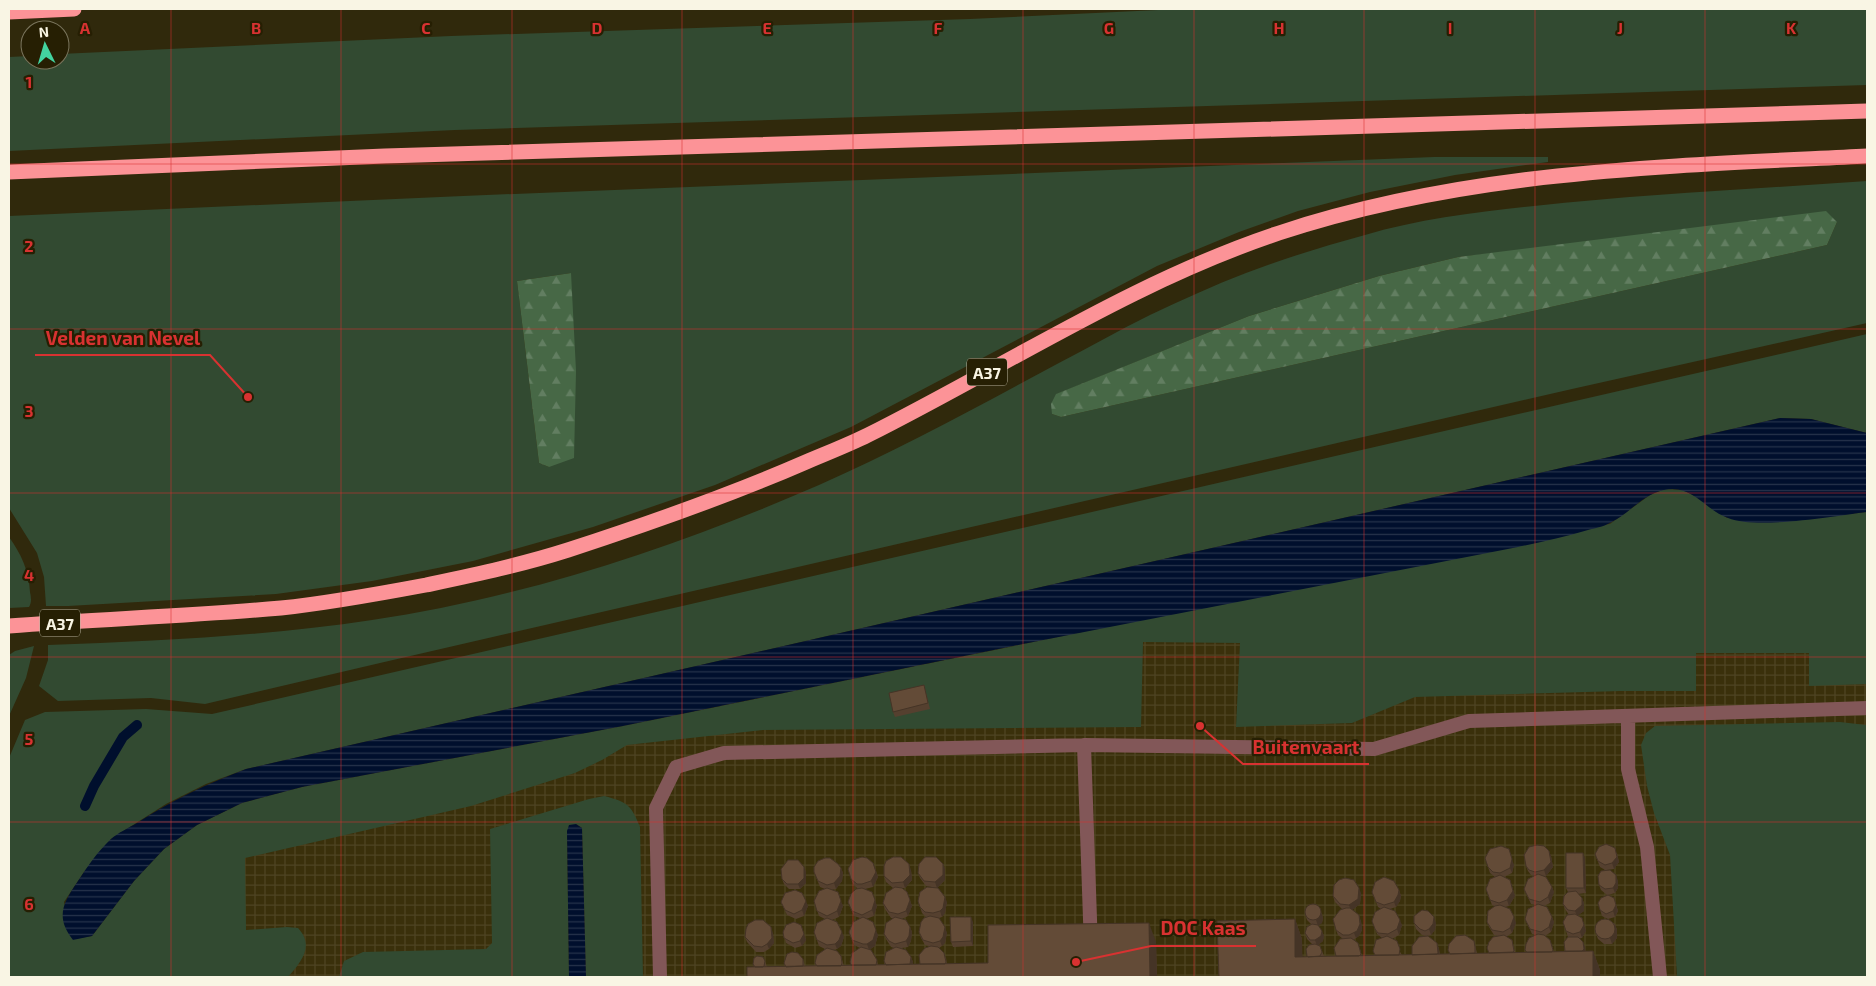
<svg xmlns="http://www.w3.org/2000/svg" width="1876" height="986" font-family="'Exo 2',sans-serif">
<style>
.industrial{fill:url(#industrial-grid)}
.grass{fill:#324a31;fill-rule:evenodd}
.forest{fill:url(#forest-firs)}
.water{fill:url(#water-rules)}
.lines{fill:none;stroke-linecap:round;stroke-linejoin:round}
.stream{stroke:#000f2d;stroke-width:10}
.service{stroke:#825758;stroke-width:14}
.motorway{stroke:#fc9397;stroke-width:15}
.wall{fill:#55402f}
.shaded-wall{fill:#453426}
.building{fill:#634b37;stroke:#453426}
.grid{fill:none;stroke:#d83231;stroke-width:1;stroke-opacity:0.55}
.labels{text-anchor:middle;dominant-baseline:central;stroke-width:4.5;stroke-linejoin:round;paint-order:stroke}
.shield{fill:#261f03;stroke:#bab5a0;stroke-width:1}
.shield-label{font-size:16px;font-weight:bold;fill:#f9f5e4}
.grid-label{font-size:16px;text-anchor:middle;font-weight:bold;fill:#d83231;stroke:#261f03;stroke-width:4.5;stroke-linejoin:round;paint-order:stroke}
.leader{fill:none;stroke:#d83231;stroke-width:2}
.callout-dot{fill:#d83231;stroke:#261f03;stroke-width:2}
.callout-label{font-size:19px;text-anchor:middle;font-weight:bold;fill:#d83231;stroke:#261f03;stroke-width:4.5;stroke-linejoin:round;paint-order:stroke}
</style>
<defs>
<pattern id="industrial-grid" width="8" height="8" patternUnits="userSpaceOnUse" patternTransform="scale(1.25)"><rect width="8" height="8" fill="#3a300b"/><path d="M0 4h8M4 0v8" fill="none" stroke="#4e4423"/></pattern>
<pattern id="forest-firs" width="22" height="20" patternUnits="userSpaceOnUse" patternTransform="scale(1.25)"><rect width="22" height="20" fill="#476846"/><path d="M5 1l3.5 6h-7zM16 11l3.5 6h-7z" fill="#627e61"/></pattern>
<pattern id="water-rules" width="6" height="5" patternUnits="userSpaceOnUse" patternTransform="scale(1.25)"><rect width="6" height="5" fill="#000f2d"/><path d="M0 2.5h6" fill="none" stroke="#26334b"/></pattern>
</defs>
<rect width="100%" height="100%" fill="#30290c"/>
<path class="industrial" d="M1867,464V977H68L248,791Z"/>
<path class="grass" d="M1179,9H1867V85L455,130L9,151V57L30,56V60H60V54L451,36L970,19Z
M1434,157H1548V162L1455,175L1370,192L1298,211L1239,232L1157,266L851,427L715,485L593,527L473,561L372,581L276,594L68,606H46L44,577L37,553L9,508V216L463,196ZM571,273L549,467L539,463L517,281Z
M1867,181V323L1572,389L380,663L205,704L151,698L58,701L39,686L48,660V645C157,641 265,636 372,620C523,598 679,546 819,485C900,449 979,406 1057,364C1088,348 1119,330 1150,315C1182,300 1214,285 1246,273C1285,258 1325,246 1365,235C1419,219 1478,212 1534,206C1645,194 1756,189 1867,181ZM1837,222L1827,245L1061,417L1052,414L1057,394L1249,316L1379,276L1458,257L1535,249Z
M1867,334V433L1811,419L1780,418L246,769L206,784L166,804L111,839L84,872L64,902L73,939L92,936L134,881L164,849L197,825L242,803L302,787L623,726L1610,524L1650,495L1665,489L1683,490L1697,497L1727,518L1807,519L1867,512V684L1809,686V653H1696V691H1621L1415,697L1352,723L1236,727L1240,643L1143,642L1141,727L763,730L627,745L602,760L575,773L471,806L245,858L246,930L287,927L298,928C315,946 301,962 288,977H9V758L25,720L45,712L146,709L212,714Z
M9,537C21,554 29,570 30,592C31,597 32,602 29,607L9,608Z
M34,646L26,678L9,716V655L15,651Z
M1840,722L1866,725L1867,727V977H1677L1670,855L1654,813L1647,786L1641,745L1646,733L1655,726Z
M604,796C628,802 631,805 640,827L643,977H586L582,828L576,824L567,831L569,977H339L344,961L363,952L486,949L492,943L490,829L589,799Z"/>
<path class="forest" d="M1826,211L1837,222L1827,245L1061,417L1052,414L1051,404L1056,394L1249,316L1379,276L1458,257Z
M571,273L576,371L574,458L549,467L539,463L517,281Z"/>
<path class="water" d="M1780,418L1811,419L1867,433V512C1833,516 1758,530 1728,518C1705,510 1692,484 1664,490C1643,494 1629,514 1610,523C1603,527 1595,528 1588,530C1565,537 1541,542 1518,547L1023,644L623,726L302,787L242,803L197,825L164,849L134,881L92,936L73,940C55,917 63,903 78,881C87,867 98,851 111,839C118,833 128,828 137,823C172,800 207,784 246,769Z
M576,824L582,828L586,977H569L567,831L569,825Z"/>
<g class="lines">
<path class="stream" d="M85,806L94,786L123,737L137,725"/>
<path class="service" d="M1628,716V769L1647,847L1660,977
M1084,745L1092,977
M660,977L656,808L676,767L724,753L1084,745L1374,749L1469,721L1867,708"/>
<path class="motorway" d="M9,12L74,9
M9,172L385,156L1867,111
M9,626C99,619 191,616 281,608C330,603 378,594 426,585C473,575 521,565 568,550C648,524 728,496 806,462C827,453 848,445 868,435C1004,367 1134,281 1279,233C1469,170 1670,166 1867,156"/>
</g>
<path class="wall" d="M924,685L930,709L895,717L893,712Z
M1617,853L1619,862L1614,869L1607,870L1618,881V888L1615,893L1608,895L1614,898L1618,911L1615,917L1608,919L1615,924L1617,930V938L1612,944H1604L1598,939L1596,934L1608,919L1602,916L1598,903L1607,895L1601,890L1599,885L1607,871L1600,867L1595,854Z
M1551,856L1553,867L1546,876H1543L1552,887L1554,892L1550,903L1544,906L1552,917L1554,922L1551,932L1545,936L1550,940L1554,952L1565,951L1570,937H1568L1566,931L1569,915L1565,909L1563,904L1568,892L1566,888L1585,858L1586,893L1578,894L1582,898L1584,903V911L1578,915L1584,923L1586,931L1582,938H1580L1585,947V951H1593L1600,970V977H1219L1295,919L1302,939V957H1307L1312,944L1307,939L1305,933L1311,924L1307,920L1305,914L1321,912L1323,918L1322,923L1318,925L1324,936L1323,941L1318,945L1320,946L1324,956H1336L1343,939L1338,935L1336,930L1342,909L1335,902L1333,896L1361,893L1360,904L1352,910L1361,921L1362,930L1359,936L1353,940L1360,949L1362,956L1375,955L1382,938L1377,934L1372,921L1381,909L1378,907L1372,892L1399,890L1401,896L1400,901L1396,907L1390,909L1402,925L1399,935L1392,939L1402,955H1412L1426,936L1422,935L1416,929L1414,923H1436L1435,930L1431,935L1427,936L1437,943L1439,949L1440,954H1450L1474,941L1477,953H1489L1498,936L1494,935L1489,927L1487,922L1495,906L1492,905L1486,889L1495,877L1490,873L1485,858L1514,865L1512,873L1504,877L1510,880L1515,896L1509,906L1505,907L1516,923L1512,933L1506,937L1512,940L1515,952H1526L1536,935L1532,934L1525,919L1536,905L1531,904L1524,889L1534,876L1531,875L1528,871L1526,866Z
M943,864L945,869V880L937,888L926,886L920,878L918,873Z
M804,867L806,872V883L800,889H789L784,884L782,879Z
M841,868L843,873L842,881L836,889L831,890L843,906L839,917L832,920L844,937L841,946L837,949L833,950L841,956L844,966L851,965L860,948L854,945L849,932L860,918L854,916L848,902L858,889L853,884L851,879L875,868L878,877L873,887L865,889L877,906L874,916L866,919L878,935L875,946L869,950L877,960L878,965H885L884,961L894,948L891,947L886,939L884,934L893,918H891L885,909L883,903L893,888L886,882L884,876L911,870L912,880L905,888H902L907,892L912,906L908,916L902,919L910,927L912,932L911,941L908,947L902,948L911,957L913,962V964H920L929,946L925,945L921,938L919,932L926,917L922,913L918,901L947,902L945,913L942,917L939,918L947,933L945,943L942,946L939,948L946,958L947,964L988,963L1156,942L1157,977H747L754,967L753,964L765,961L767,967H785L784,963L803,959L805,966H816L815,963L825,949L819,946L814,932L825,919L819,916L814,901L825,889L820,887L814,872Z
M781,902L808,906L804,916L796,919L787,915Z
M973,922V946L953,947L951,942Z
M801,925L806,940L802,946L795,948L786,943L783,932Z
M773,933L774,943L769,949L764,952H756L747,942L745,937Z"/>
<path class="shaded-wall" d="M1615,848L1619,862L1614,869L1612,863Z
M1549,851L1551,856L1553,867L1546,876L1544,870Z
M1583,853L1585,858L1586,893L1584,888Z
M1512,859L1514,865L1512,873L1510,868Z
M873,863L878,877L873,887L871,881Z
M909,864L911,870L912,880L905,888L903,882Z
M943,864L945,869V880L937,888L935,882Z
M804,867L806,872V883L800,889L798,884Z
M841,868L843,873L842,881L836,889L834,883Z
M1616,875L1618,881V888L1615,893L1613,888Z
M1510,880L1515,896L1509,906L1507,900Z
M1552,887L1554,892L1550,903L1548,897Z
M1359,888L1361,893L1360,904L1351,911L1349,905Z
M1399,890L1401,896L1400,901L1396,907L1394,902Z
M945,897L947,902L945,913L942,917L940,911Z
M1582,898L1584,903V911L1577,916L1575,911Z
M875,900L877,906L874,916L872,910Z
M910,900L912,906L908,916L906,911Z
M806,901L808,906L804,916L802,910Z
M841,901L843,906L839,917L837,911Z
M1616,905L1618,911L1615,917L1613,911Z
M1321,912L1323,918L1322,923L1318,926L1316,920Z
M1359,915L1361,921L1362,930L1359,936L1356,938L1354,933Z
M971,917L973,922V946L971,941Z
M1434,917L1436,923L1435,930L1431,935L1429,929Z
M1514,917L1516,923L1512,933L1510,928Z
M1552,917L1554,922L1551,932L1549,927Z
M1582,918L1586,931L1582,938L1580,932Z
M1295,919L1302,939L1303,976L1295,957Z
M1400,920L1402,925L1399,935L1397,929Z
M1149,923L1156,942L1157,977H1150Z
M1615,924L1617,930V938L1612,944L1610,938Z
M801,925L806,940L802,946L800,941Z
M771,927L773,933L774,943L769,949L767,944Z
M910,927L912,932L911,941L908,947L906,941Z
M945,927L947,933L945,943L942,946L940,941Z
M876,930L878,935L875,946L869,950L867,944Z
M1322,931L1324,936L1323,941L1317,946L1315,940Z
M842,932L844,937L841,946L837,949L835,944Z
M1583,942L1585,947L1586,955L1581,960Z
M1437,943L1439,949L1440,958L1433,967Z
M1593,951L1600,970V977H1593Z
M911,957L913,962L912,971L905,977Z"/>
<path class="building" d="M924,685L928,703L893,712L889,693Z
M1606,844L1615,848L1617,857L1612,863L1605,865L1598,861L1595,854L1599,847Z
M1537,845L1544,846L1549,851L1551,862L1544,870L1535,872L1529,870L1526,866L1524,855L1529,847Z
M1501,846L1509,849L1512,859L1510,868L1500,873L1493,872L1488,867L1485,858L1490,849Z
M1566,853H1583L1584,888H1566Z
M862,857L867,858L873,863L876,872L871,881L862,884H857L851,879L848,869L853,860Z
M893,857H901L909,864L910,875L903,882L892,883L884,876V866L886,861Z
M925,857H936L943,864V875L935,882L924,881L918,873L919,864Z
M825,858H830L838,864L841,868L840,876L834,883L827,885L818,881L814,872V867L818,861Z
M788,860H798L804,867V878L798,884H787L782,879L781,869Z
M1610,870L1616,875V883L1613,888L1605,889L1599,885L1598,876L1601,871Z
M1538,874L1546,877L1552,887L1548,897L1540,902L1529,899L1524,889L1528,879Z
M1500,875L1510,880L1513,891L1507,900L1499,903L1490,900L1486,889L1490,879Z
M1384,877L1394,881L1399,890L1398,895L1394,902L1384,905L1376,902L1372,892L1375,882Z
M1345,878L1354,880L1359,888L1358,899L1349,905L1340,904L1333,896L1334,885L1339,880Z
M895,887L902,888L907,892L910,900L906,911L898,914L889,912L883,903L886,893Z
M927,887L938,888L945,897L943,908L940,911L933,913L925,912L920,907L918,901L920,892Z
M827,888L838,892L841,901L837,911L827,916L817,911L814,901L819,891Z
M862,888L872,892L875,900L872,910L862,915L852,911L848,902L851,894L856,889Z
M795,890L802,893L806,901L802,910L794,914L785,910L781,902L785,893Z
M1576,891L1582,898V905L1575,911L1568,910L1563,904L1564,896L1568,892Z
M1608,895L1614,898L1616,905L1613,911L1606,914L1600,910L1598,903L1601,898Z
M1538,904L1547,907L1552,917L1549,927L1541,932L1530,929L1525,919L1528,909Z
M1305 912a8 8 0 1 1 16 0a8 8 0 1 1-16 0Z
M1500,905L1510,909L1514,917L1510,928L1503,932L1492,930L1487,922L1488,911L1495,906Z
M1384,907L1395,911L1400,920L1397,929L1388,934L1378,933L1375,929L1372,921L1375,912Z
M1346,908H1350L1359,915L1360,924L1357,931L1349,935H1343L1336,930L1333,919L1340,910Z
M1422,910L1428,911L1434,917L1433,924L1429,929L1425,931L1420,929L1414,923V916Z
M1575,914L1582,918L1584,925L1580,932L1573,934L1566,931L1563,922L1567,915Z
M930,916L939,918L945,927L943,937L940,941L933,943L923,940L919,932L921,922L924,918Z
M863,917L873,922L876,930L873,940L867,944H863L852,940L849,932L853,922Z
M895,917L906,920L910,927L909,936L906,941L895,944L889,941L884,934L886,923Z
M950,917H971V941L951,942Z
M827,918L837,922L842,932L839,940L835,944L827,945L817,940L814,932L817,923Z
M1295,919V957L1593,951V977H1219L1217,921Z
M1595 929a10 10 0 1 1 20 0a10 10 0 1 1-20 0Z
M755,920H763L771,927L772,938L767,944L762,947L754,946L745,937L746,929L748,924Z
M794,922L801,925L804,934L800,941L793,943L784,938L783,932L786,925Z
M1149,923L1150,977H747V967L988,963V925Z
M1312,924L1318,925L1322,931L1321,936L1315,940H1310L1305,933L1307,927Z
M1538,934L1544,935L1550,940L1553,950L1552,952H1527L1525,950L1526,944L1529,938Z
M1465,935L1474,941L1475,947V953L1450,954L1448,950L1449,944L1456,936Z
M1504,935L1512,940L1514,951L1513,952L1489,953L1487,948L1489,942L1493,937Z
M1387,936L1397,941L1400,949L1399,955H1375L1373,951L1376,940Z
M1428,936L1437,943L1438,953L1437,954L1412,955V946L1419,937Z
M1568,937H1578L1583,942L1584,949L1582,951H1565L1564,942Z
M1351,938L1358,943L1361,954L1359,956H1336L1334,948L1340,939Z
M1315,944L1320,946L1322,952L1320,956L1308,957L1307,956L1306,949L1309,945Z
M931,946L938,947L944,953L946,962L945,964H920L919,955L925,948Z
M861,947L871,950L877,960L876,965H851L850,962L852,953Z
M896,947L906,950L911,957L910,964L886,965L884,961L886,952Z
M827,948L837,951L841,956L842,963L841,966H817L815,963L817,955Z
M792,952L798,953L803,959V966L786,967L784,963L787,954Z
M757,956L763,957L765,961L764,966L763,967H755L753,964L754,958Z"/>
<path class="grid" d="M171,9V977M341,9V977M512,9V977M682,9V977M853,9V977M1023,9V977M1194,9V977M1364,9V977M1535,9V977M1705,9V977M9,164H1867M9,329H1867M9,493H1867M9,657H1867M9,822H1867"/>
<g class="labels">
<g class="shield">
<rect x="967" y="358.5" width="40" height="27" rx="4"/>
<rect x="40" y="609.5" width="40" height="27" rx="4"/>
</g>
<g class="shield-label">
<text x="987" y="372">A37</text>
<text x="60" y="623">A37</text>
</g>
</g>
<g class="grid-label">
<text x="85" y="34">A</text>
<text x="256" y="34">B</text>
<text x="426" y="34">C</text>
<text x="597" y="34">D</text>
<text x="767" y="34">E</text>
<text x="938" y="34">F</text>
<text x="1109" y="34">G</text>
<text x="1279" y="34">H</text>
<text x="1450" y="34">I</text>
<text x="1620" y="34">J</text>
<text x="1791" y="34">K</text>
<text x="29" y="88">1</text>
<text x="29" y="252">2</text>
<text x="29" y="417">3</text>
<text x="29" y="581">4</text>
<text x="29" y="745">5</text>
<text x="29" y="910">6</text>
</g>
<path class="leader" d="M248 397L210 355H35M1200 726L1243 764H1369M1076 962L1151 946H1256"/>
<g class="callout-dot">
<circle cx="248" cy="397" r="5"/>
<circle cx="1200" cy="726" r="5"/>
<circle cx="1076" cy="962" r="5"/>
</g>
<g class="callout-label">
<text x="123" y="345">Velden van Nevel</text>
<text x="1306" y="754">Buitenvaart</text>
<text x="1203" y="935">DOC Kaas</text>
</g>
<rect width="1876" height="986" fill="none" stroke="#f9f5e4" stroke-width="20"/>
<g transform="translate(45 45) rotate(355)"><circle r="24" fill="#261f03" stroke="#7a755d"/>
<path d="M0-4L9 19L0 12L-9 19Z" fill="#43d4a0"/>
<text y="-8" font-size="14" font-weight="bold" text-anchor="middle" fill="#f9f5e4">N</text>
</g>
</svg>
